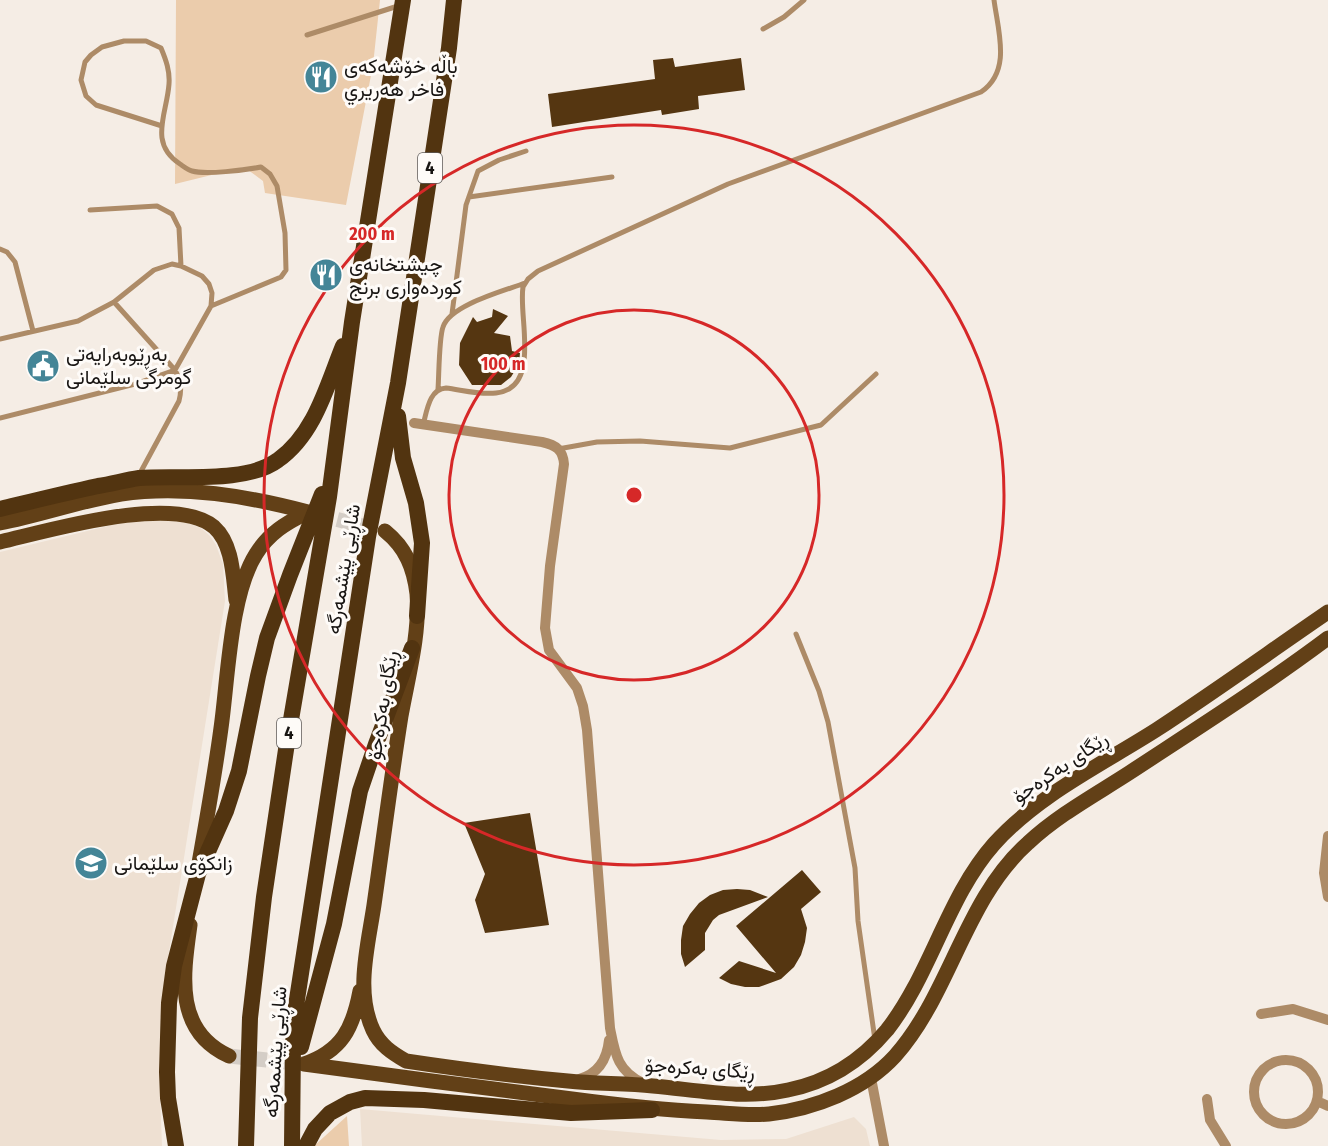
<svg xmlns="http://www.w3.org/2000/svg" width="1328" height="1146" font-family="'Fira Sans Condensed',Vazirmatn,sans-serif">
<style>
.built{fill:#eee0d2}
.green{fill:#ebccac}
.building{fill:#553611}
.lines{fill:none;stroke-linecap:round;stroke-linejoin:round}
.primary-tunnel{stroke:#d4cdc6;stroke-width:15;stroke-dasharray:15 8;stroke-linecap:butt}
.service{stroke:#ad8b67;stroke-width:5}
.minor{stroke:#ad8b67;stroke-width:10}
.primary{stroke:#624017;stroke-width:15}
.trunk{stroke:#523410;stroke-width:16}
.ring{fill:none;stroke:#d62828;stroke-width:3}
.labels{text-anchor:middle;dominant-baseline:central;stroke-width:6;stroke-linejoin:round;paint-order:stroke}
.shield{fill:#fefbf8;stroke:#5d5a58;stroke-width:1.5}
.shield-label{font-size:18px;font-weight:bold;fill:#181513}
.poi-label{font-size:20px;fill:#181513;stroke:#fefbf8;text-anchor:start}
.street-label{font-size:20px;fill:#181513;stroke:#fefbf8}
.centre{fill:#d62828;stroke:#fefbf8;stroke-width:3}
.ring-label{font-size:18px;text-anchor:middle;font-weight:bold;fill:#d62828;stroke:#fefbf8;stroke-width:6;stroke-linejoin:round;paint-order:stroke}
</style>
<rect width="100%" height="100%" fill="#f5ede5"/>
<path class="built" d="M180,520L201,528L210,536L216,545L223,564L225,601L164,983L159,1066L162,1146H0V552L112,525L135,521Z
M360,1109L721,1140L786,1139L854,1117L866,1129L870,1146H362Z"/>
<path class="green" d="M176,0H380L373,65L346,205L265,193L263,181L244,167L175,184Z
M347,1116L349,1146H314Z"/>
<path class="building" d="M673,58L675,67L741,58L745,90L698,96L699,109L662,115L661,110L552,127L548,94L655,79L653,60Z
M493,309L508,316L494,333L510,336L512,351L520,353L519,364L511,377L501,385H472L459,365L460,343L473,317L477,322L492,317Z
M530,813L549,925L485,933L475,900L485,874L464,823Z
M802,870L821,892L801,909L807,928L805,942L801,955L794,967L781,979L759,987H745L731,984L719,978L739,961L776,973L736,926Z
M737,889L750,890L768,897L719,915L713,920L705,933V950L685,967L681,954V940L683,926L690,914L699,903L710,895L723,890Z"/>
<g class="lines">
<path class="primary-tunnel" d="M315,514L379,530
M229,1056L304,1064"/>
<path class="service" d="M763,29L784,17L804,0
M307,35L398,6
M162,126L96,105L86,96L81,80L85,62L91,55L102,47L124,41H146L161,48C166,60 170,71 169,84C167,114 148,143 180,164C183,166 188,170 192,171C206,175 245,170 261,167L270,174L277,186L285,233L286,270L281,277L211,306
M469,197L612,177
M90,210L157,206L172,214L179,228L181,266
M0,249L7,252L15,262L33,331
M114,302L175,370C181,381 182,389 179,401L139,475
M452,314L466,205L478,171L499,160L526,151
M0,339L78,321L114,302L154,270L172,264L181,266L202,276L209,284L212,293L211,306L175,370L135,384L0,418
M438,389C439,375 439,338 443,327C450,305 504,291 525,283
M423,425C427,411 429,389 446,388C462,390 480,395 496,393C542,388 518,317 523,287L528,279L538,271L728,184L981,92C1012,71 998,31 994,0
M558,449L597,442L640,441L730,448L821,425L876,374
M796,634L819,691L828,722L855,868L858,921L875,1040"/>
<path class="minor" d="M414,423L542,442C556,445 563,450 564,464L550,566L545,628L549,650L577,688L583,706L587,730L610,1028C615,1053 617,1071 643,1083
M1328,836L1324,873L1328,897
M1261,1014L1293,1009L1328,1020
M1254 1092a32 32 0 1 1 64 0a32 32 0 1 1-64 0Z
M871,1078L884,1146
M579,1079C598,1074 607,1060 609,1040
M1207,1099L1210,1120L1226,1146
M1317,1101L1328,1106"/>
<path class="primary" d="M0,523C41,515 80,501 121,494C184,485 247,496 308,512
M385,531C406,548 414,568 417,594C420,633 408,677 401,716C391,779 383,842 374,905C368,946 355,991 373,1030C380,1045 392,1053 406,1061C459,1069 514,1076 568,1081C596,1084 625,1083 653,1086C698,1090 744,1100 788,1090C828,1082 861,1061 887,1030C931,974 947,897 994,844C1038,795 1101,765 1156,730C1214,692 1271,651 1328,612
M0,542C48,531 174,493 214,527C233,544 233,577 236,600
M199,863C207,818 215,773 221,728C228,679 230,595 256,554C269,533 286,523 308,512
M190,925C183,975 174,1031 229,1056
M304,1064C393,1076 483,1088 572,1099C617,1105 662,1110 707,1112C728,1113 748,1116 769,1114C814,1109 864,1090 895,1056C951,993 964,900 1028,843C1058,815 1095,795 1129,773C1196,729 1264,686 1328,638
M304,1064C342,1051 353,1028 360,991"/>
<path class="trunk" d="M398,416L403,458L416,503L422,543L417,616
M0,509C33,501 65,493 98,486C112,484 125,480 139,478C179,475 246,484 278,460C315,434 327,385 343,346
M301,1047L334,924L360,791L376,744L412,648
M176,1146L168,1098L167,1072L169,1003L174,966L198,874L226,811L239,771L258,676L267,638L290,575L322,494
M246,1146L250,1018L264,897L287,743L329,497L352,322L403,0
M292,1146L293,1042L296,1006L368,537L398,383L449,48L454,0
M306,1146L315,1129L330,1113L350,1102L365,1098L424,1100L571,1113L652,1110"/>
</g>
<g class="ring">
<circle cx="634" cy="495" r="185"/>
<circle cx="634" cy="495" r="370"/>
</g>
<defs>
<g id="restaurant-disc" transform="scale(1.725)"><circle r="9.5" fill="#448597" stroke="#fefbf8"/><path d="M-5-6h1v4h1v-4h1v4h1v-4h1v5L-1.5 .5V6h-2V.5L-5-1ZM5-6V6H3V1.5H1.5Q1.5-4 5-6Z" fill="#fff"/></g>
<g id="civic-disc" transform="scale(1.725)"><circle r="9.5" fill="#448597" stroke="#fefbf8"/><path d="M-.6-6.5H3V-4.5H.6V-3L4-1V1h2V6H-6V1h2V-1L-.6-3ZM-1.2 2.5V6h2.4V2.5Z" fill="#fff"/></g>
<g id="university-disc" transform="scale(1.725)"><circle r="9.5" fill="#448597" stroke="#fefbf8"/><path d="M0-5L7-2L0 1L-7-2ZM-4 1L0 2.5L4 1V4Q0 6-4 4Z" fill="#fff"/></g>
</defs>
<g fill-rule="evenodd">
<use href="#restaurant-disc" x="321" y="77"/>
<use href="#restaurant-disc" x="326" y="275"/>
<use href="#civic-disc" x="43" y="366"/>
<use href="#university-disc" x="91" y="863"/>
</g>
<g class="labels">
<g class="shield">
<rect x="418" y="153" width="24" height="30" rx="4.5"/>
<rect x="277" y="718" width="24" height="30" rx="4.5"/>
</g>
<g class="shield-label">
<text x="430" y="168">4</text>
<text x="289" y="733">4</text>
</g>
<g class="poi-label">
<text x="344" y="66">باڵە خۆشەکەی<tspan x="344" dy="23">فاخر هەريري</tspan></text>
<text x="349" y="264">چيشتخانەی<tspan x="349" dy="23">کوردەواری برنج</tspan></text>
<text x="66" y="354">بەڕێوبەرایەتی<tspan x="66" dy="23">گومرگی سلێمانی</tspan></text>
<text x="114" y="863">زانکۆی سلێمانی</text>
</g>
<g class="street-label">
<text transform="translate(343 569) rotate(-81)">شاڕێی پێشمەرگە</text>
<text transform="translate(382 705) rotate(-81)">ڕێگای بەکرەجۆ</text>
<text transform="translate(1060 767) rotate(-34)">ڕێگای بەکرەجۆ</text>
<text transform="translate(275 1052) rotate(-86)">شاڕێی پێشمەرگە</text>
<text transform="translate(700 1068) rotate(4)">ڕێگای بەکرەجۆ</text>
</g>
</g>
<circle cx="634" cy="495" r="9" class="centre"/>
<g class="ring-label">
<text x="372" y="240">200 m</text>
<text x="503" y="370">100 m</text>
</g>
</svg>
